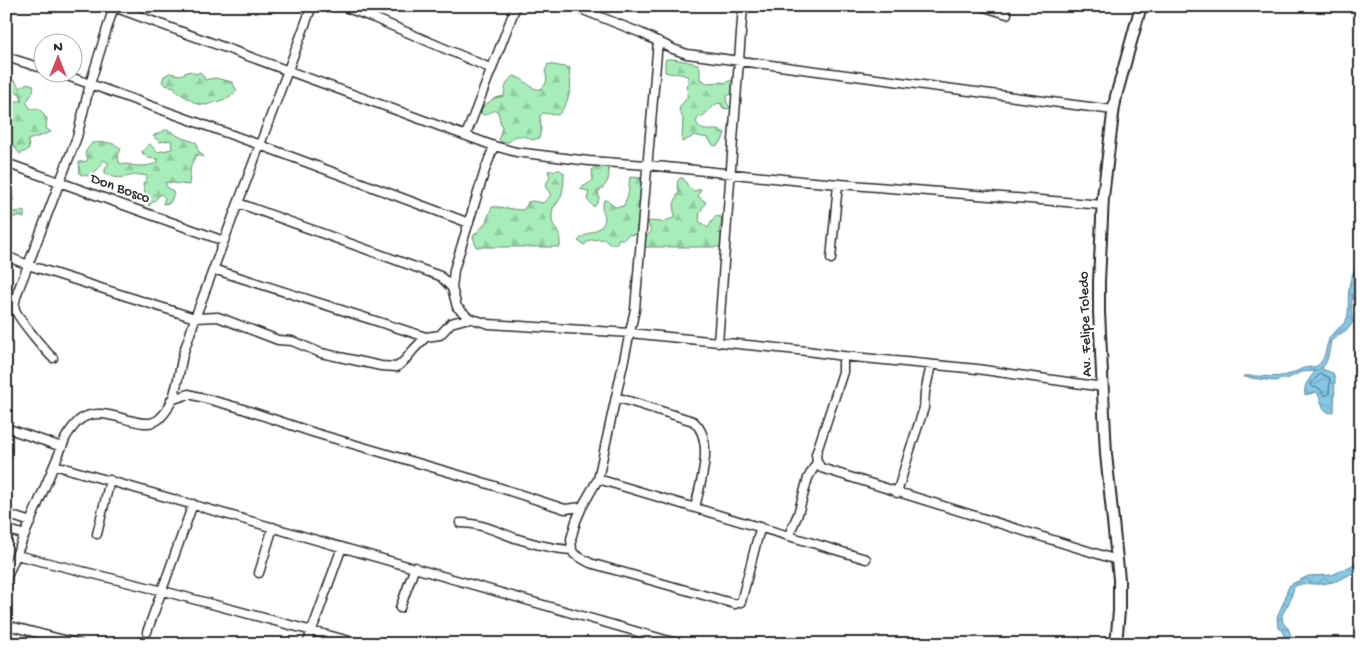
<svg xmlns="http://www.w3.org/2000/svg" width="1367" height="650" font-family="'Gochi Hand',sans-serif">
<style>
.forest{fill:url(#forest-firs);stroke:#698c72}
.water{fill:url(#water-waves);stroke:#61899b}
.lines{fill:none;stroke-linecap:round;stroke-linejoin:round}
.shore{stroke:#4f6976;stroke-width:1}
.minor-casing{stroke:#2b2b2b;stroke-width:11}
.secondary-casing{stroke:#2b2b2b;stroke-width:14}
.minor{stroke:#fff;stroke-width:8}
.secondary{stroke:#fff;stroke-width:10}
.labels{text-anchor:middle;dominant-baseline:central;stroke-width:5;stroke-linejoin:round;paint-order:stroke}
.street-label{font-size:15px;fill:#2b2b2b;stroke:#fff}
</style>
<defs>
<pattern id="forest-firs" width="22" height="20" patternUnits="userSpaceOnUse" patternTransform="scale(1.25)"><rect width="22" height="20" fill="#a7edb9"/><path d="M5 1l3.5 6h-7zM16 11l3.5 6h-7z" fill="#90cb9f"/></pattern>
<pattern id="water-waves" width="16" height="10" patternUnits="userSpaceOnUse" patternTransform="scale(1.25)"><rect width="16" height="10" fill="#85c7e6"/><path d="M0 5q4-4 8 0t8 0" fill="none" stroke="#73abc5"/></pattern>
</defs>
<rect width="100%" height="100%" fill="#fff"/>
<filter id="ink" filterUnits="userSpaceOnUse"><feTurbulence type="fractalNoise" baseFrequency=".02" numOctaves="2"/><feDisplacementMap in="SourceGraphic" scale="10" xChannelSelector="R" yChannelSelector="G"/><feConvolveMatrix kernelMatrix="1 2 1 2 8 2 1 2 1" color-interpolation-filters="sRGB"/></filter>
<g filter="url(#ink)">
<path class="forest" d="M666,59H674L698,64L700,68V79L707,83L720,82L724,83L735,79L736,91L727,96L726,101L730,108L727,109L723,108L720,103L716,104L704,115L698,118L696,122C704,137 714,125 725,133L722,141L716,146L713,145L708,138L693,135L692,137L682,142L683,118L679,111L680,107L681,105L687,98L688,77C682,72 673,75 665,72V62Z
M548,64L570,68L569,74C574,85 567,107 558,115L543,113L540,116L541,130L539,138L532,140C528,136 521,136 515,136L509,142H501L499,139L502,127C499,121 500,116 497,110C492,111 488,114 483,115L481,113L482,107L495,98L504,96C505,87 506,82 513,76C526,78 530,91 541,89C547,84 548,79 545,72Z
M190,71L196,74L200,72L204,77V80L215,78L232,82L237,91L229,98L206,105L197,104L176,91L175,87L165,85L162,82L164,76L169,73L180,75Z
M15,81L20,88L27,83L33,85C35,92 30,97 26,102L31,109L38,108L44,114V117L47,118L46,128L51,132L28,140L29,149L20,154L9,140H6V112L16,101H22L20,94L15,91H9L7,83Z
M165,130C172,130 174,134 180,137C186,140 191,140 197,143V149L204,157L196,155L191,165L189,185L165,182L167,187L174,193L170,203L163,204L165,198L161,194L149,206L146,199L143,183L147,179V176C133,172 125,180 113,177C111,176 108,174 105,173V169L109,163L103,160C101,169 94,173 87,176L80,174L79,162L87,161L88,158L85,154L86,151L92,143C106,142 109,141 121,148L118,156L119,163C132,165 146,169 158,162V159L148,158L142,153L143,150L150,144L157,152L172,149L171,140L160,142L153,136Z
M603,164L608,167C611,178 607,185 598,192C600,199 599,201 594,207L587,200L589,191L580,189C584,185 590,184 593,180L592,170L596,165Z
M560,170L564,173C564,186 563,199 553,208C551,221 551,224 560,233V247H476L473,236L485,224L492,207C500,206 514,210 523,210L527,205L528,202L532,201L543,203L551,195L545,186L550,177L548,171Z
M630,177L641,178L642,180L641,202L636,234L628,235L624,239H618L617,244C610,245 608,244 604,239L590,240L584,245L578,241C586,230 614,231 602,209L604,200H607L615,207L624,206C625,201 627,198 628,194C629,191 629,182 630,177Z
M680,178H683L688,186L694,191L701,189L698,196L700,198L706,202L700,212L699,221L708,228L715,216L721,217L722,223L719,230L721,235L720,247H644L645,238L651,232L648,221L662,222L676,217C671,209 675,200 679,192L677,182Z
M6,195L13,196V201L9,211L13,212L24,211V218L18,216L12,218L11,225L6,224Z"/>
<path class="water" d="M1361,264C1361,271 1359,277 1357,284C1356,286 1354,288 1354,291C1351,298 1351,315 1353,322L1349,328L1331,341C1329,350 1329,361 1322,368V369L1333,373L1335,378L1334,411L1330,413L1324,410L1319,396L1317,392L1305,395C1303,383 1310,380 1315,371L1301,372L1289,378L1274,381L1244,377V376C1259,375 1275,379 1290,374C1295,373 1299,369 1304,368C1311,366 1316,369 1321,362C1326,356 1326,345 1330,337C1335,329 1347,325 1348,314C1349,298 1346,274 1361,264Z
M1361,561V567C1349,576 1336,583 1321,584C1311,585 1304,581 1294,587L1290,601L1282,615L1283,623L1288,628L1293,641L1298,644L1287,643L1282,631L1278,627L1277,617L1285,599L1287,590L1290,585L1308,576L1332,575Z"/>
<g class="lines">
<path class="shore" d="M1319,375L1321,374L1330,378L1329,394L1327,395H1324L1319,388L1313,387L1311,385L1312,383Z"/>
<g class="minor-casing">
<path id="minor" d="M111,6L494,146L485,170L454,270L452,288L457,307L469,318L489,324L630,333L807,351L843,356L977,369L1103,387
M114,6L90,84L77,137L28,265L195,318L218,317L278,340L292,341L321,353L381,366L397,367L405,360L414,349L426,337L440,335L451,323L469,318
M342,6L374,18L492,69
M573,6L641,33L673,49L687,54L1113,110
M917,6H919
M981,6L1007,14
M658,41L635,309L598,479L582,507L576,521L571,539L572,550L574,554L590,563L735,604L741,602L758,536L761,527
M6,57L42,68
M56,72L90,84L260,145L469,223
M466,135L516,6
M494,146L516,152L589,161L647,165L802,181L1103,205
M6,163L224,241
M238,203L440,276L452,288
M6,256L28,265C25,275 12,300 15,309C17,317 47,353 53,358
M831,259L838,184
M213,269L426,337
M718,343L743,6
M843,356V372L816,454L817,462L821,468L1117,560
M616,397L693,421C716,440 700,483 695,508
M171,400L189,394L240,408L315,433L476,480L565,509L582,507
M6,428L62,447
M54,465L680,644
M598,479L866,559
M897,493L910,450L924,408L925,392L931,365
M6,514L31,522
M460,523C480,523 496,531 515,538C534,544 552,549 572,550
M6,529L25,535
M97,534L110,480
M789,535L798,514L808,478L817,462
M16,555L163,591L361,644
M259,573L273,527
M6,579L66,437C70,431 74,424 81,419C105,402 142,434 159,419C177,404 178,373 184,351C188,340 192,329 195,318L312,6
M400,608L415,567
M6,625L80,644
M147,632L193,504
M307,644L342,547"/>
</g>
<g class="secondary-casing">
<path id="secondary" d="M1116,644L1119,611V579L1106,454L1099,312V282L1103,197L1113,114L1116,96L1141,6"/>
</g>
<use href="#minor" class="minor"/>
<use href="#secondary" class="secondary"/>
</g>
</g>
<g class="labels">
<g class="street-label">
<text transform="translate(120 189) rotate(20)">Don Bosco</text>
<text transform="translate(1086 324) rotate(-92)">Av. Felipe Toledo</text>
</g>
</g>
<rect width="1367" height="650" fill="none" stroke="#fff" stroke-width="25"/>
<rect x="12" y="12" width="1342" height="625" fill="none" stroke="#2b2b2b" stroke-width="2" filter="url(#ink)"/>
<g transform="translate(58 58)"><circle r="24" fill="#ffffff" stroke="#aaaaaa"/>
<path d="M0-4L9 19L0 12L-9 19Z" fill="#d1495b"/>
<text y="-8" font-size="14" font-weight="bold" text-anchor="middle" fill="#2b2b2b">N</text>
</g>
</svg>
